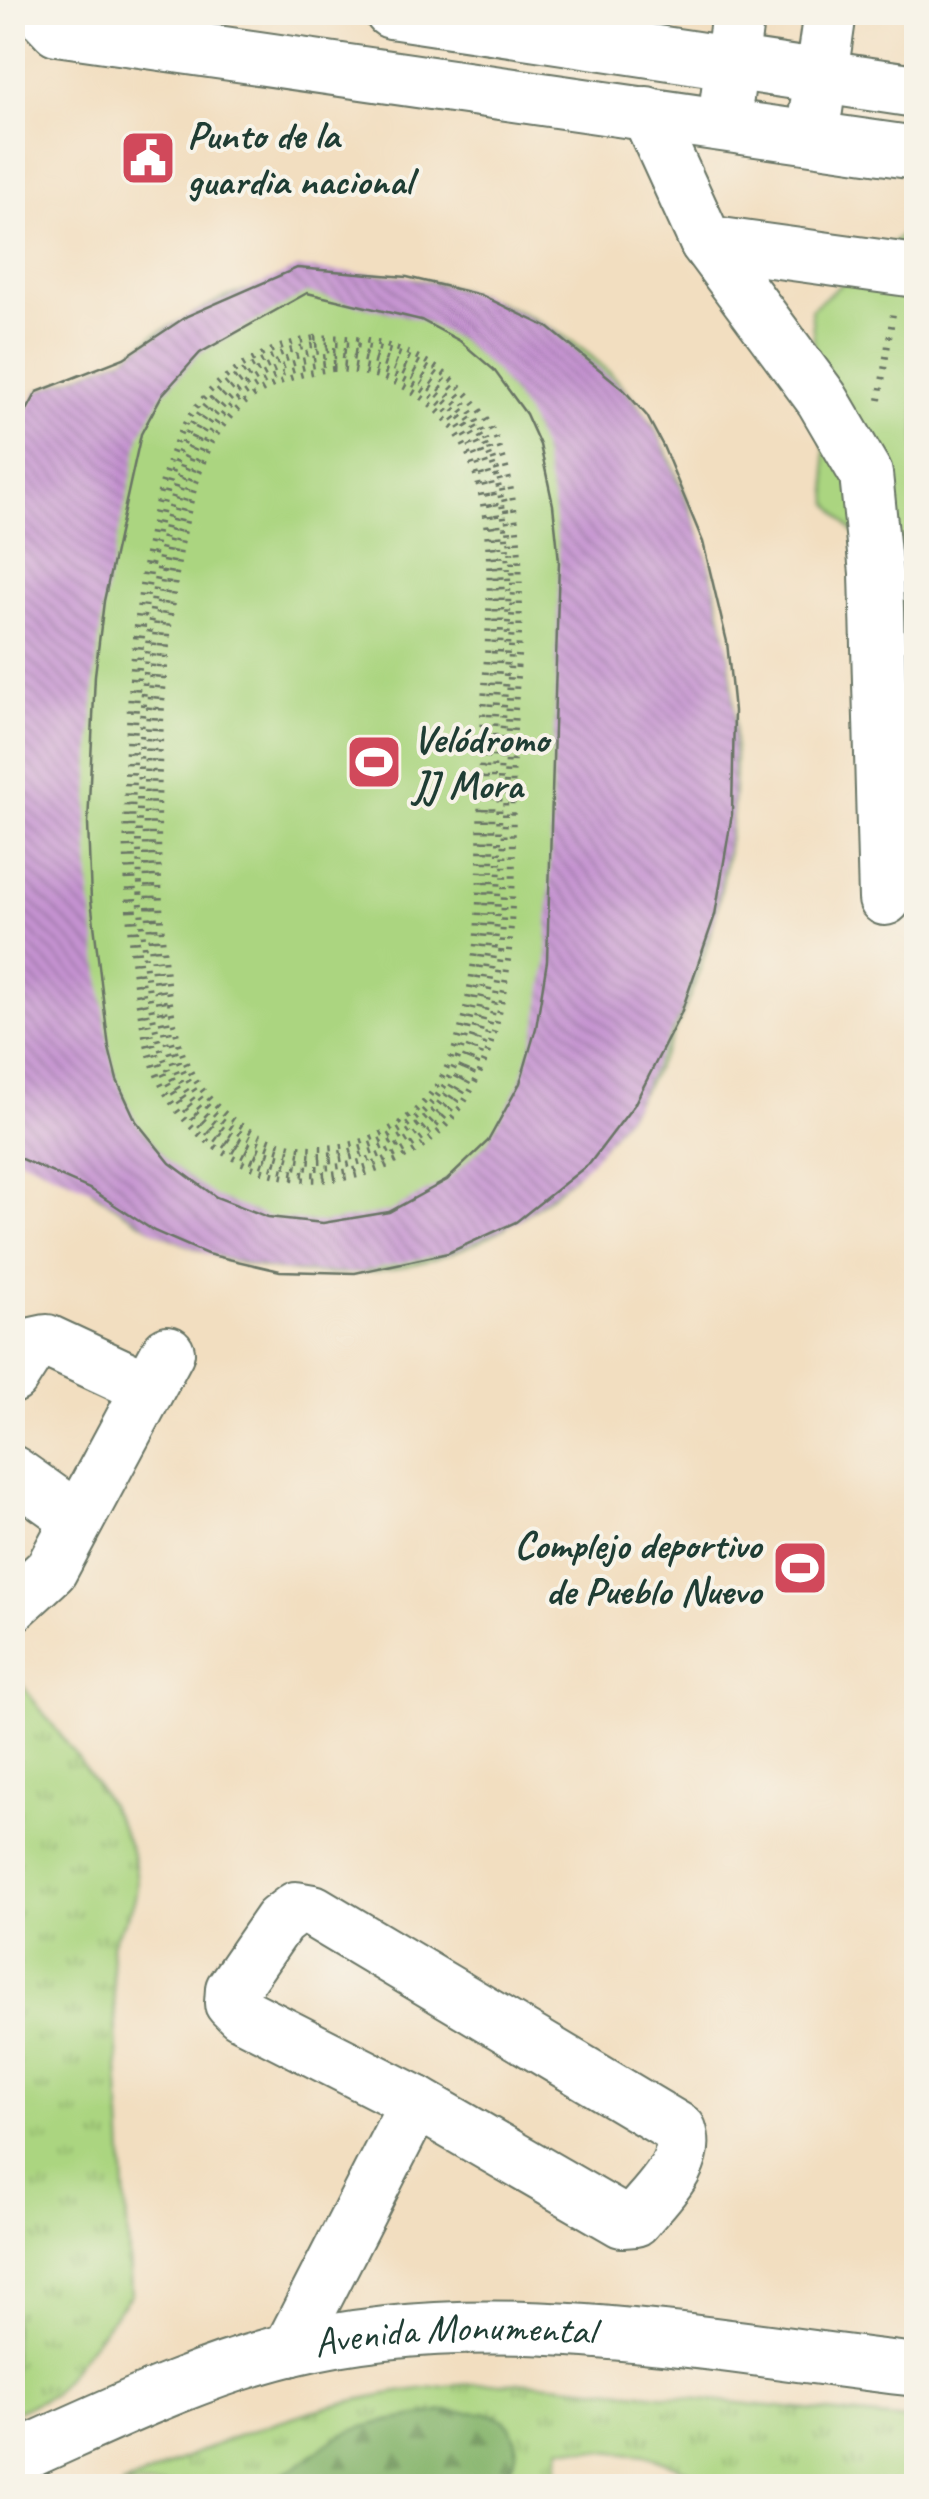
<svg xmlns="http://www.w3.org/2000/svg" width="929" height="2499" font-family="Caveat,sans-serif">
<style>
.grass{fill:url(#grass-tufts);stroke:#65895a;stroke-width:2.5}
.forest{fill:url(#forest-firs);stroke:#547a51;stroke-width:2.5}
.green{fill:#abd580;stroke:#65895a;stroke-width:2.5}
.building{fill:url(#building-back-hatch);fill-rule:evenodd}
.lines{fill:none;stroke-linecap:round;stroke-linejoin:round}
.minor-casing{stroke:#697565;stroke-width:56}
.path{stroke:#697565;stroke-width:6;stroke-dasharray:2.5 8;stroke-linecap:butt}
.minor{stroke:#fff;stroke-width:52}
.labels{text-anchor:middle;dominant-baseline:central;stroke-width:8;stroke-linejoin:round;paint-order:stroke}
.poi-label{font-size:40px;font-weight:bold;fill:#1f3d34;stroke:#f7f3e8;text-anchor:start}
.street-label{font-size:40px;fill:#1f3d34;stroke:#f7f3e8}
</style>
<defs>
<pattern id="grass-tufts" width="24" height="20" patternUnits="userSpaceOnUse" patternTransform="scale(2.5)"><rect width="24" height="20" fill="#abd580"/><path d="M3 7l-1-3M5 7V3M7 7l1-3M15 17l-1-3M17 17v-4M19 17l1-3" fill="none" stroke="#8bae6a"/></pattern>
<pattern id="forest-firs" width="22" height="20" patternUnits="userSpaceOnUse" patternTransform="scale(2.5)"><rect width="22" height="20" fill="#88b66e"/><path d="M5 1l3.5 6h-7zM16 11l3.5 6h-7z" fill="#6f955b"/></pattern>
<pattern id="building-back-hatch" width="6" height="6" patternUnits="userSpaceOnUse" patternTransform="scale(2.5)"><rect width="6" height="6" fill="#c492d0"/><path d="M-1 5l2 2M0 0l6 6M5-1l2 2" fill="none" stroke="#9f78aa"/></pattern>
</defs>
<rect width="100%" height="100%" fill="#f7f3e8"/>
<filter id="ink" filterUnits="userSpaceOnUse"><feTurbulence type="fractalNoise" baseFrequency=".01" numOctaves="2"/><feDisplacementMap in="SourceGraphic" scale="20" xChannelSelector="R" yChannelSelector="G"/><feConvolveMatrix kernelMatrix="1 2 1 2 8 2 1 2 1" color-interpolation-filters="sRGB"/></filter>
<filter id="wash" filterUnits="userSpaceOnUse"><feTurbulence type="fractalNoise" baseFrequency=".0048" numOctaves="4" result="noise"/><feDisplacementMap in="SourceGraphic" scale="40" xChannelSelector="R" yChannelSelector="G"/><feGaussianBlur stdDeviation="2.25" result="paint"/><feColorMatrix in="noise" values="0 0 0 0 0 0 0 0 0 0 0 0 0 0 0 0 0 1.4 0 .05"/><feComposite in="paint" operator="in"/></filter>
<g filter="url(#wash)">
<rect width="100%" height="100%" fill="#f2dec0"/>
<path class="grass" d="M569,13H656L654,27Z
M13,1673C48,1723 152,1835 135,1898C131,1914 117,1930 111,1946L131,2294L52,2395L13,2413Z
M553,2384L916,2421V2486H729L646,2455L561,2447L554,2486H121C160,2471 196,2452 235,2437C335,2398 445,2377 553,2384Z"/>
<path class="forest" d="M445,2411C460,2413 478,2411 493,2415C515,2421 523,2448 510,2467C504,2475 493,2480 485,2486H165C201,2483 239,2487 273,2477C300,2469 315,2450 339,2437C371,2420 410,2419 445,2411Z"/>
<path class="green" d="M916,223V824L880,780L881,618L906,597L829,503L811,309Z
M350,274C460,274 581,322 645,414C664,442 677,475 689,506C718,583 735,664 735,746C737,969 623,1238 377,1271C272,1284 175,1253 92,1190L37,392L124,358L154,335L221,299L257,287Z"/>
<g id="blocks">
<path class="building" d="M297,268L407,277L481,295L549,328L622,388L647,416L663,446L703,542L727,642L734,711L732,814L715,915L681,1013L634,1105L590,1163L516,1222L448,1253L355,1273L280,1271L207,1254L154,1231L92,1190L12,1155V438L37,392L124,358L187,316ZM307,293L421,320L460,341L494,370L526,414L540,445L553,505L559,561L547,961L536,1028L520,1083L488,1141L447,1180L389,1212L323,1223L268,1217L216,1197L170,1163L136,1121L117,1080L109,1048L91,900L88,824L95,675L104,601L141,434L162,395L200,353Z"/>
</g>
</g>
<g filter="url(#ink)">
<use href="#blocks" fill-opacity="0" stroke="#697565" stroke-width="2.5"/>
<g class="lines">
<g class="minor-casing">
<g id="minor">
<path d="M41,12L57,29L916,153"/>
<path d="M391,12L916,91"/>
<path d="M727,98L738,12"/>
<path d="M816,110L830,12"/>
<path d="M647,113L706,242L822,399L866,474L876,573L885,899"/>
<path d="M706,242L916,271"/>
<path d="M12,1377L33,1344L47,1341L148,1388"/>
<path d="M12,1472L78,1519"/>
<path d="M12,1606L51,1570L168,1352"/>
<path d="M296,1908L313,1911L680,2130C692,2164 655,2194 635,2220L622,2221L416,2102L241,2013L231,2003L232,1989L279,1921Z"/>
<path d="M289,2350L416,2102"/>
<path id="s1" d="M12,2459C103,2419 192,2374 288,2350C493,2299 711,2347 916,2370"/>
</g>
</g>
<path class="path" d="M314,338C381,333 450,360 486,419C506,452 512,491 517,530C524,602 516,678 513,750C510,860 525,992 470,1092C443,1141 390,1174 334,1179C263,1186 193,1148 161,1084C104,968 121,533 186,422C214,376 262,347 314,338Z
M315,345C472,333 509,456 513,585C511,662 507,738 505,815C502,923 515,1076 412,1145C381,1165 345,1176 308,1174C247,1170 193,1133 166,1079C110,970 128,531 191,426C218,381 263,353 315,345Z
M333,350C396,351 452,383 482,439C525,520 503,686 500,779C498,842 501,908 492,971C487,1006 479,1046 463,1078C435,1133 377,1168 315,1168C253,1167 197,1129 170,1074C117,963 134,518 204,418C235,375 282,354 333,350Z
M342,356C400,362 450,390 477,443C519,526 495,685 493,777C491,842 495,911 485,975C480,1010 472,1049 455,1080C427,1130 374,1161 317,1161C264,1161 212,1132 184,1087C122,985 139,524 207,426C238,380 287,357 342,356Z
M333,363C385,364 437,387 464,433C516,521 489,679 486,778C485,842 489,909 479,972C473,1009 465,1050 446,1083C419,1128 367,1155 316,1155C256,1154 202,1117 179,1062C133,951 147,531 211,431C238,388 284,367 333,363Z
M333,369C392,370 446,402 469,456C505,541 483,668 481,759C479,828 483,899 473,968C468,1004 460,1044 442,1077C417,1122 367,1149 316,1148C261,1148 211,1114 187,1065C138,958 154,538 215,437C241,394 285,374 333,369Z
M879,400L893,314"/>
<use href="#minor" class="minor"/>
</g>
</g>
<defs>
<g id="civic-square" transform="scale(2.875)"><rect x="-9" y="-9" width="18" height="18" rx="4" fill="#d1495b" stroke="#f7f3e8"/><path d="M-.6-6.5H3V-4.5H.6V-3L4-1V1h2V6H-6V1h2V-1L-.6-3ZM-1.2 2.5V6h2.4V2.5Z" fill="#fff"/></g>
<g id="stadium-square" transform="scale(2.875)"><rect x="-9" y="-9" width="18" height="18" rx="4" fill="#d1495b" stroke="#f7f3e8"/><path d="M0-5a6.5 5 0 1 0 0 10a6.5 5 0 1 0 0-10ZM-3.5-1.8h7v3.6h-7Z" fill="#fff"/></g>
</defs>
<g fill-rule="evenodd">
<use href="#civic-square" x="148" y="158"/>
<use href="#stadium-square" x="374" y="762"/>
<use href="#stadium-square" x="800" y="1568"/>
</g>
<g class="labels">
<g class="poi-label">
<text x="187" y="135">Punto de la<tspan x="187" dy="46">guardia nacional</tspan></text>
<text x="413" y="739">Velódromo<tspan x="413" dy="46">JJ Mora</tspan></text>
<text x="761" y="1545" text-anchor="end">Complejo deportivo<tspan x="761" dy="46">de Pueblo Nuevo</tspan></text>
</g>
<g class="street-label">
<text stroke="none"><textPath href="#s1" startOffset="465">Avenida Monumental</textPath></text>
</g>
</g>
<rect width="929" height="2499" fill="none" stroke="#f7f3e8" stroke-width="50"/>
</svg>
